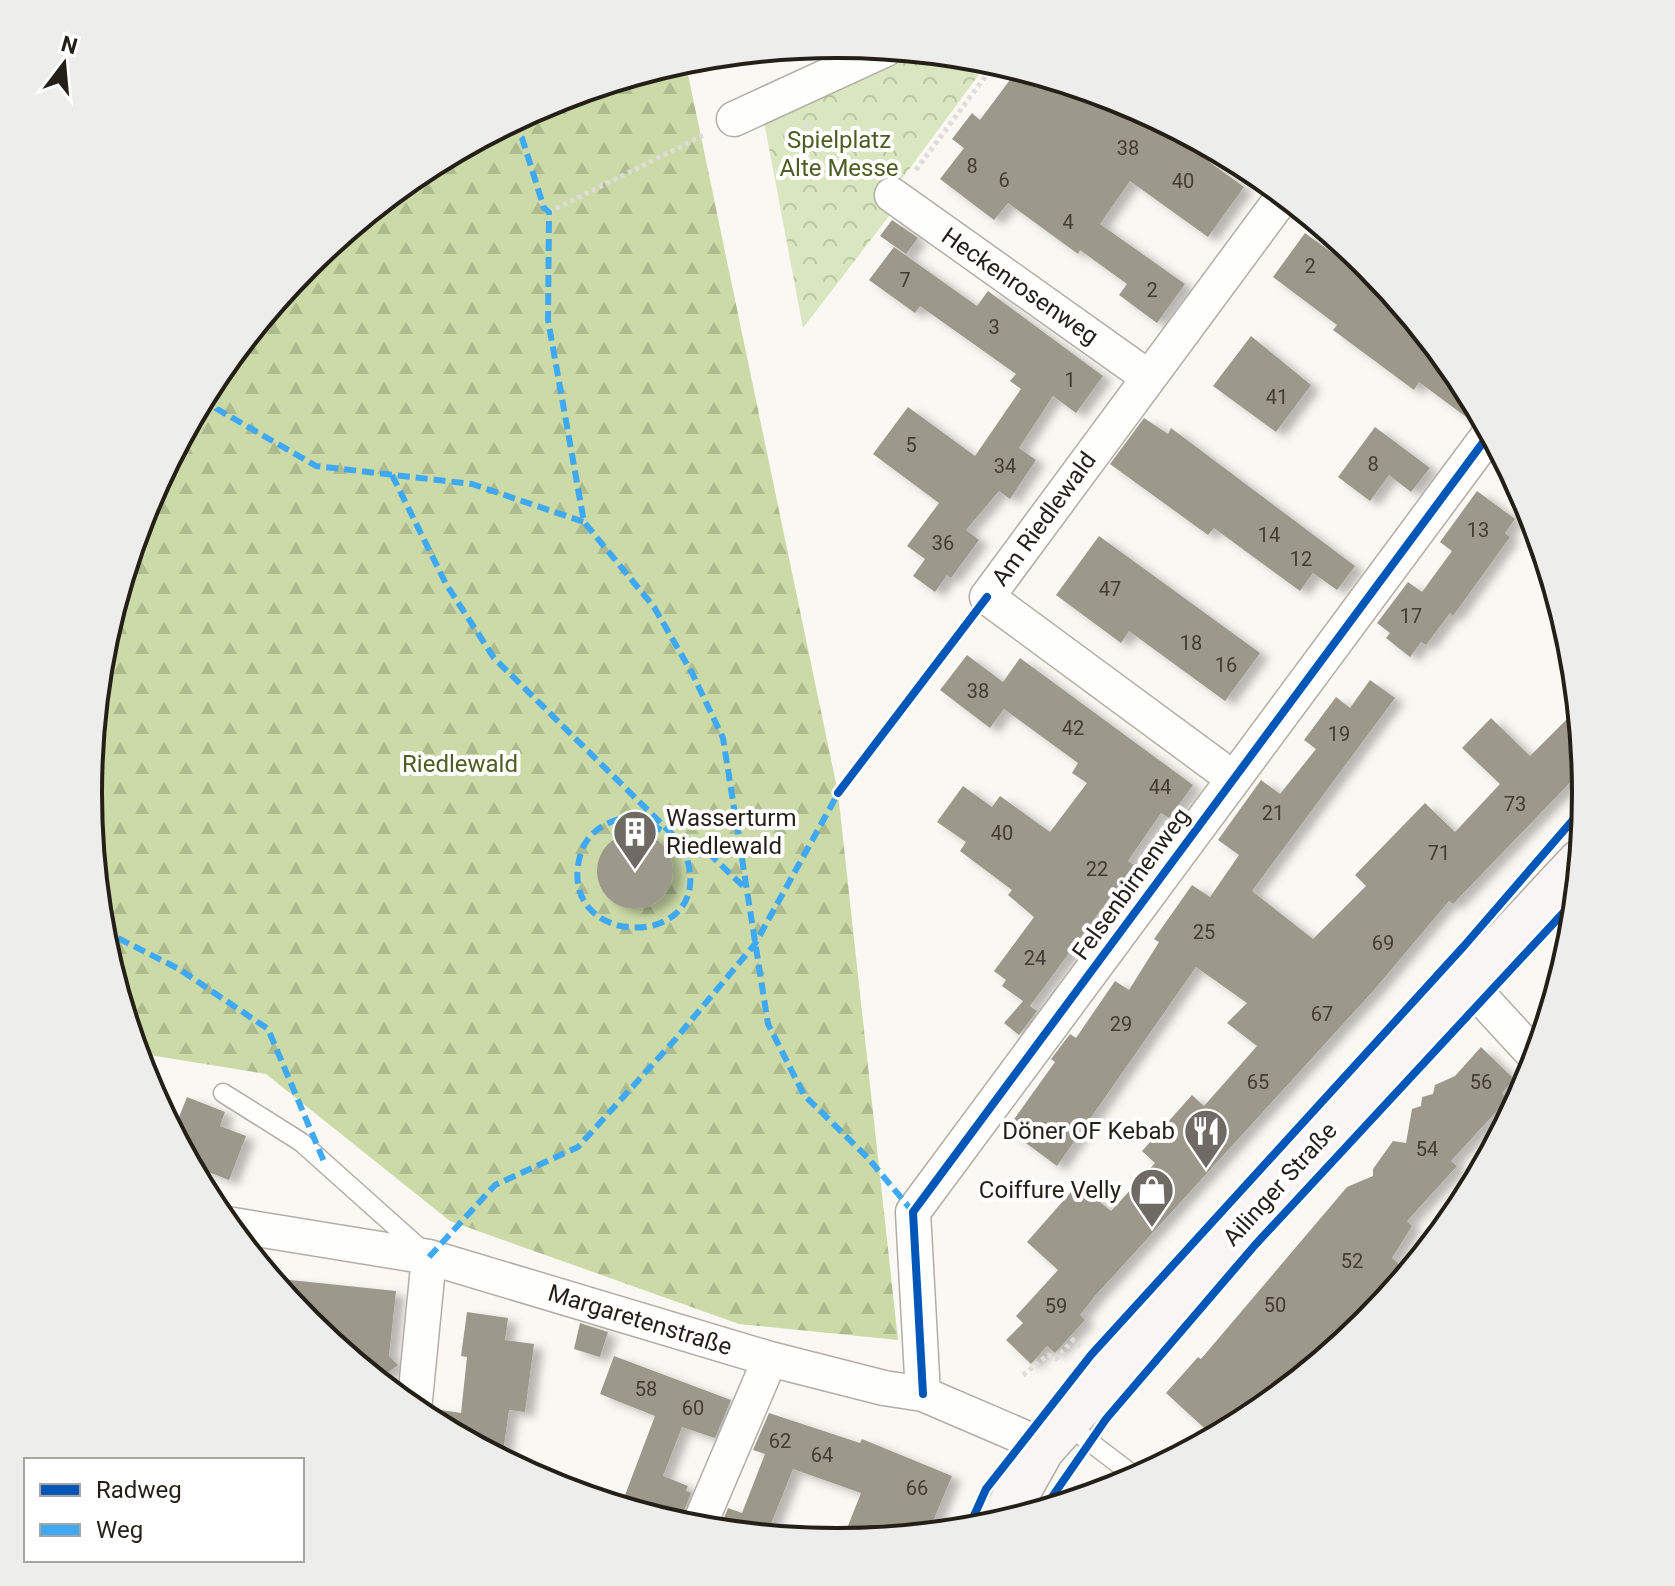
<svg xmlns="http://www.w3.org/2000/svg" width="1675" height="1586" font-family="Roboto,sans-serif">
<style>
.forest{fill:url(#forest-firs)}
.park{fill:url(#park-crowns)}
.building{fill:#9d988c;filter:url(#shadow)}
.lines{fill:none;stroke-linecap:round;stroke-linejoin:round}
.service-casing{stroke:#b1aea7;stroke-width:21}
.minor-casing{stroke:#b1aea7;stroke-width:37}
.secondary-casing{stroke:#b1aea7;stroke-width:47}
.path{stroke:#dedddb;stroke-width:5;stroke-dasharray:4 4;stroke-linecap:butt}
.service{stroke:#fefefd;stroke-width:18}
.minor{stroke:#fefefd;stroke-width:34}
.secondary{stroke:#f8f5f4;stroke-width:44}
.quiet{stroke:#3fa9f5;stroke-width:6;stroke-dasharray:12 6;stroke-linecap:butt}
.cycleway-casing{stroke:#fff;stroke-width:13}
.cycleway{stroke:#0057b8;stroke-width:8}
.labels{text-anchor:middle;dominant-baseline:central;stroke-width:8;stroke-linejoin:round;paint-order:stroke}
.number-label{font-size:20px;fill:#423d34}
.park-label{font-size:24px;fill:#4c5e21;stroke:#fff}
.street-label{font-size:24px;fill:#241f17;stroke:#fff}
.poi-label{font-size:24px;fill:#241f17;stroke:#fff;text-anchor:end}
.rim{fill:none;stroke:#241f17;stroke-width:4}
</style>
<defs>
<pattern id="forest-firs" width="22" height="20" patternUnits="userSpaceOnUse" patternTransform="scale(2)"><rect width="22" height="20" fill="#cbdaa7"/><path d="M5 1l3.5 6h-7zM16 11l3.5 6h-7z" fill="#aebb8f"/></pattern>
<pattern id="park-crowns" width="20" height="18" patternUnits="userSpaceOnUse" patternTransform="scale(2)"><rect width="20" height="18" fill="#dae6bf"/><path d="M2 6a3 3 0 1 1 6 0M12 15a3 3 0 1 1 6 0" fill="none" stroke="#bbc5a3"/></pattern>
<filter id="shadow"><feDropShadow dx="9" dy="5" stdDeviation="4" flood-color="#0004"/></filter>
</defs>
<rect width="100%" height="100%" fill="#faf8f2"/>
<path class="forest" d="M685,60L838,793L898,1340L739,1324L450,1221L266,1074L137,1053L103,939L89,793L103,646L146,506L215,377L308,263L422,170L551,101Z"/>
<path class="park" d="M908,51L984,58L986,65L887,199L896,207L803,328L763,116Z"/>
<path class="building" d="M1018,69L1125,101L1244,187L1208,237L1130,181L1100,224L1185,284L1157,323L1119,295L1127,284L1080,250L1078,254L1008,203L994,220L940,179L964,148L952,139L972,113L980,120Z
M892,220L918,238L906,254L880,236Z
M1305,233L1398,301L1461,377L1481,415L1473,422L1419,382L1414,390L1333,330L1337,325L1273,277Z
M894,247L977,306L988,291L1103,376L1076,413L1053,396L1019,448L1036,460L1010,499L999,491L966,530L979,540L951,578L947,575L935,592L913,576L925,559L907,546L939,503L873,454L908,407L975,456L1021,389L1010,381L1016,374L920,306L915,313L869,280Z
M1251,336L1311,385L1276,432L1213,386Z
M1144,418L1168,434L1171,428L1355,566L1337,590L1313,573L1300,591L1214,528L1208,535L1110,464Z
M1375,427L1430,468L1411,492L1389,475L1370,501L1338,477Z
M1477,491L1515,519L1505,533L1510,537L1453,616L1450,613L1426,645L1421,642L1410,657L1386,638L1390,633L1377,623L1408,582L1422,592L1452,551L1440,542Z
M1099,536L1260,653L1225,701L1129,631L1121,643L1056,595Z
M967,655L1003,682L1020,658L1193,785L1169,818L1161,813L1128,861L1134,865L1030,1006L1037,1011L1019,1035L1004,1023L1023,1001L1002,986L1006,980L994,971L1034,917L1008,895L1012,890L960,851L966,842L937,822L963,786L992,807L1000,796L1050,832L1087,783L1072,773L1078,763L1004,709L990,728L940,690Z
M1370,680L1395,698L1252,891L1313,939L1366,886L1355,875L1425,803L1455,832L1500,784L1462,748L1491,718L1530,756L1578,708L1584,768L1453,904L1449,901L1374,990L1095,1296L1080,1315L1085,1320L1055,1353L1047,1346L1031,1364L1006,1340L1023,1323L1016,1316L1058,1270L1027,1242L1078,1184L1111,1211L1155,1163L1142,1151L1192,1095L1204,1106L1257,1046L1227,1023L1247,1003L1196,967L1057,1166L1007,1129L1055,1062L1051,1059L1070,1034L1076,1038L1115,981L1129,990L1159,942L1154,939L1192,885L1210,897L1239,855L1218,840L1261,780L1280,794L1316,749L1304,740L1336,697L1350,708Z
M597 871a38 38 0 1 1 76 0a38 38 0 1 1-76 0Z
M1481,1047L1514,1079L1502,1093L1507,1100L1451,1161L1457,1166L1407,1221L1412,1226L1392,1258L1408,1272L1367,1323L1253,1416L1214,1437L1166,1393L1198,1357L1201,1359L1347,1187L1373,1176V1169L1393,1141L1406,1143L1412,1109L1421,1106L1422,1097L1433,1094L1435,1085L1455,1076Z
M187,1097L225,1112L220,1126L246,1136L229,1180L191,1165L173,1132Z
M271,1278L396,1291L389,1356L398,1365L378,1380L308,1322Z
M467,1312L508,1318L505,1340L534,1344L525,1412L509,1410L502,1459L431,1421L434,1409L461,1413L467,1357L461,1356Z
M580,1323L608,1332L600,1357L574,1349Z
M614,1356L731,1400L715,1438L682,1427L663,1476L688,1486L686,1491L691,1493L679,1524L622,1503L655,1416L600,1394Z
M769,1413L860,1443L862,1439L952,1476L928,1533L842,1541L861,1493L793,1469L771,1524L780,1528L778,1536L719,1530L728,1508L742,1513L765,1454L753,1450Z"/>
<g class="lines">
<g class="service-casing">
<path id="service" d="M223,1093L301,1142L424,1252
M1065,1423L1137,1478"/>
</g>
<g class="minor-casing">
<path id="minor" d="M734,119L886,49
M892,195L1148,377
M1234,779L987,597L1284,195
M1466,981L1536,1057
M227,1224L429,1257L770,1359L884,1388L923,1394L1023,1437L1042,1449
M923,1394L913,1212L1490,433
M414,1410L429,1257
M698,1528L770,1359"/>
</g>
<g class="secondary-casing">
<path id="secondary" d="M1001,1522L1042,1449L1237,1230L1580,862"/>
</g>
<path class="path" d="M804,124L807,126L803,153C816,179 833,181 857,169L865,175
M916,170L996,62
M549,212L706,134
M1023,1375L1048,1355L1056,1359L1073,1340L1082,1348"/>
<use href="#service" class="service"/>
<use href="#minor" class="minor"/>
<use href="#secondary" class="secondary"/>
<path class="quiet" d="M510,123L522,138L544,208L549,212L548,320L584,522L654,607L692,673L723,738L768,1024L804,1095L868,1158L913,1212
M206,393L217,409L316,466L472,484L584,522
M392,475L446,584L494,658L678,840H695L745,888
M635,815C648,823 664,831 677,840C684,846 687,858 689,867C706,951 556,948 580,856C587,829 610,820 635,815Z
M102,930L179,969L268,1029L325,1164
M429,1257L495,1185L578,1147L673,1042L755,944L841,788"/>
<g class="cycleway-casing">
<path id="cycleway" d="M838,793L987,597
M923,1394L913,1212L1490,433
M1043,1510L1106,1419L1255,1245L1576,899
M968,1529L986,1489L1091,1355L1464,946L1585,806"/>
</g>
<use href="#cycleway" class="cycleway"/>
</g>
<defs>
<g id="building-pin" transform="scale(2.3)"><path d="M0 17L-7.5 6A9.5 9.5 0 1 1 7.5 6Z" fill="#6f6b64" stroke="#fff"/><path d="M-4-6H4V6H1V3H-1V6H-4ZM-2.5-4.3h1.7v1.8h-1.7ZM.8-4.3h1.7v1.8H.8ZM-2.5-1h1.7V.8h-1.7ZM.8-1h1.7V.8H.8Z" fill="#fff"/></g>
<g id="restaurant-pin" transform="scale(2.3)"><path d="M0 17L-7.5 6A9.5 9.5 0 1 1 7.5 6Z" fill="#6f6b64" stroke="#fff"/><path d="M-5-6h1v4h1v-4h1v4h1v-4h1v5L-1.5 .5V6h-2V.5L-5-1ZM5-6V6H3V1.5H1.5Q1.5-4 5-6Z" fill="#fff"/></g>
<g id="shop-pin" transform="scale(2.3)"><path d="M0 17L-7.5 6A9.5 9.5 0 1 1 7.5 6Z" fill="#6f6b64" stroke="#fff"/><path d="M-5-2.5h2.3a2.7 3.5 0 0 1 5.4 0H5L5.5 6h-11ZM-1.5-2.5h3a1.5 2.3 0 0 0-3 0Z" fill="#fff"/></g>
</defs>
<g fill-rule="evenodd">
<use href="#building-pin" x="635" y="832"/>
<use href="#restaurant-pin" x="1206" y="1131"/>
<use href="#shop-pin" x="1152" y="1190"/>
</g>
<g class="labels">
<g class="number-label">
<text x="1128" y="148">38</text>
<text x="972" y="166">8</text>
<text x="1004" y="180">6</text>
<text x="1183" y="181">40</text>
<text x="1068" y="222">4</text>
<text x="1310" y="266">2</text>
<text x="905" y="280">7</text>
<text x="1152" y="290">2</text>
<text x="994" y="327">3</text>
<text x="1070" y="380">1</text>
<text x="1277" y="397">41</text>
<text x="911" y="445">5</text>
<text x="1373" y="464">8</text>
<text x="1005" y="466">34</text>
<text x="1478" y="530">13</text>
<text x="1269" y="535">14</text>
<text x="943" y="543">36</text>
<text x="1301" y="559">12</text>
<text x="1110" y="589">47</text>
<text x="1411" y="616">17</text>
<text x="1191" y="643">18</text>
<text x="1226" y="665">16</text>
<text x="978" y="691">38</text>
<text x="1073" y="728">42</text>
<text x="1339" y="734">19</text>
<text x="1160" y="787">44</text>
<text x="1515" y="804">73</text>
<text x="1273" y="813">21</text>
<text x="1002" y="833">40</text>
<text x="1439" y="853">71</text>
<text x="1097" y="869">22</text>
<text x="1204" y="932">25</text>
<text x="1383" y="943">69</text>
<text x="1035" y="958">24</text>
<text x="1322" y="1014">67</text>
<text x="1121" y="1024">29</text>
<text x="1258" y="1082">65</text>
<text x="1481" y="1082">56</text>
<text x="1427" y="1149">54</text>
<text x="1352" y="1261">52</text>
<text x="1275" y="1305">50</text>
<text x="1056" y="1306">59</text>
<text x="646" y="1389">58</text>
<text x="693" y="1408">60</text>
<text x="780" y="1441">62</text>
<text x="822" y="1455">64</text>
<text x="917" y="1488">66</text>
</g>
<g class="park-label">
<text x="839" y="140">Spielplatz<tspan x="839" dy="28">Alte Messe</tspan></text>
<text x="460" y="764">Riedlewald</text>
</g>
<g class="street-label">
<text transform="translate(1020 286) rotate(35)">Heckenrosenweg</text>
<text transform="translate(1044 519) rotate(-54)">Am Riedlewald</text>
<text transform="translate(1131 884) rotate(-54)">Felsenbirnenweg</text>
<text transform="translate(1280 1184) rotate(-48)">Ailinger Straße</text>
<text transform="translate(640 1320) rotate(17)">Margaretenstraße</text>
</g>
<g class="poi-label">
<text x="666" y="818" text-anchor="start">Wasserturm<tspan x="666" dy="28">Riedlewald</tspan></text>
<text x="1175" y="1131">Döner OF Kebab</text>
<text x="1121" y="1190">Coiffure Velly</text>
</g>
</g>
<path d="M0 0H1675V1586H0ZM102 793a735 735 0 1 1 1470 0a735 735 0 1 1-1470 0Z" fill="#ededec" fill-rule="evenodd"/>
<path class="rim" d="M102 793a735 735 0 1 1 1470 0a735 735 0 1 1-1470 0Z"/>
<rect x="24" y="1458" width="280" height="104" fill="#ffffff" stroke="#a7a5a2" stroke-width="2"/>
<rect x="40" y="1484" width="40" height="12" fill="#0057b8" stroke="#a7a5a2" stroke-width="2"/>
<text x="96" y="1498" font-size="24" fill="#241f17">Radweg</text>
<rect x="40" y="1524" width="40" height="12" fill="#3fa9f5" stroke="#a7a5a2" stroke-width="2"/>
<text x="96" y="1538" font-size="24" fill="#241f17">Weg</text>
<g transform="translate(64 64) rotate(16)" stroke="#ffffff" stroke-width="6" paint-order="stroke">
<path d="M0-6L14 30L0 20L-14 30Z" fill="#241f17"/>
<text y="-12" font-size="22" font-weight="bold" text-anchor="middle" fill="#241f17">N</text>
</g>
</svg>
